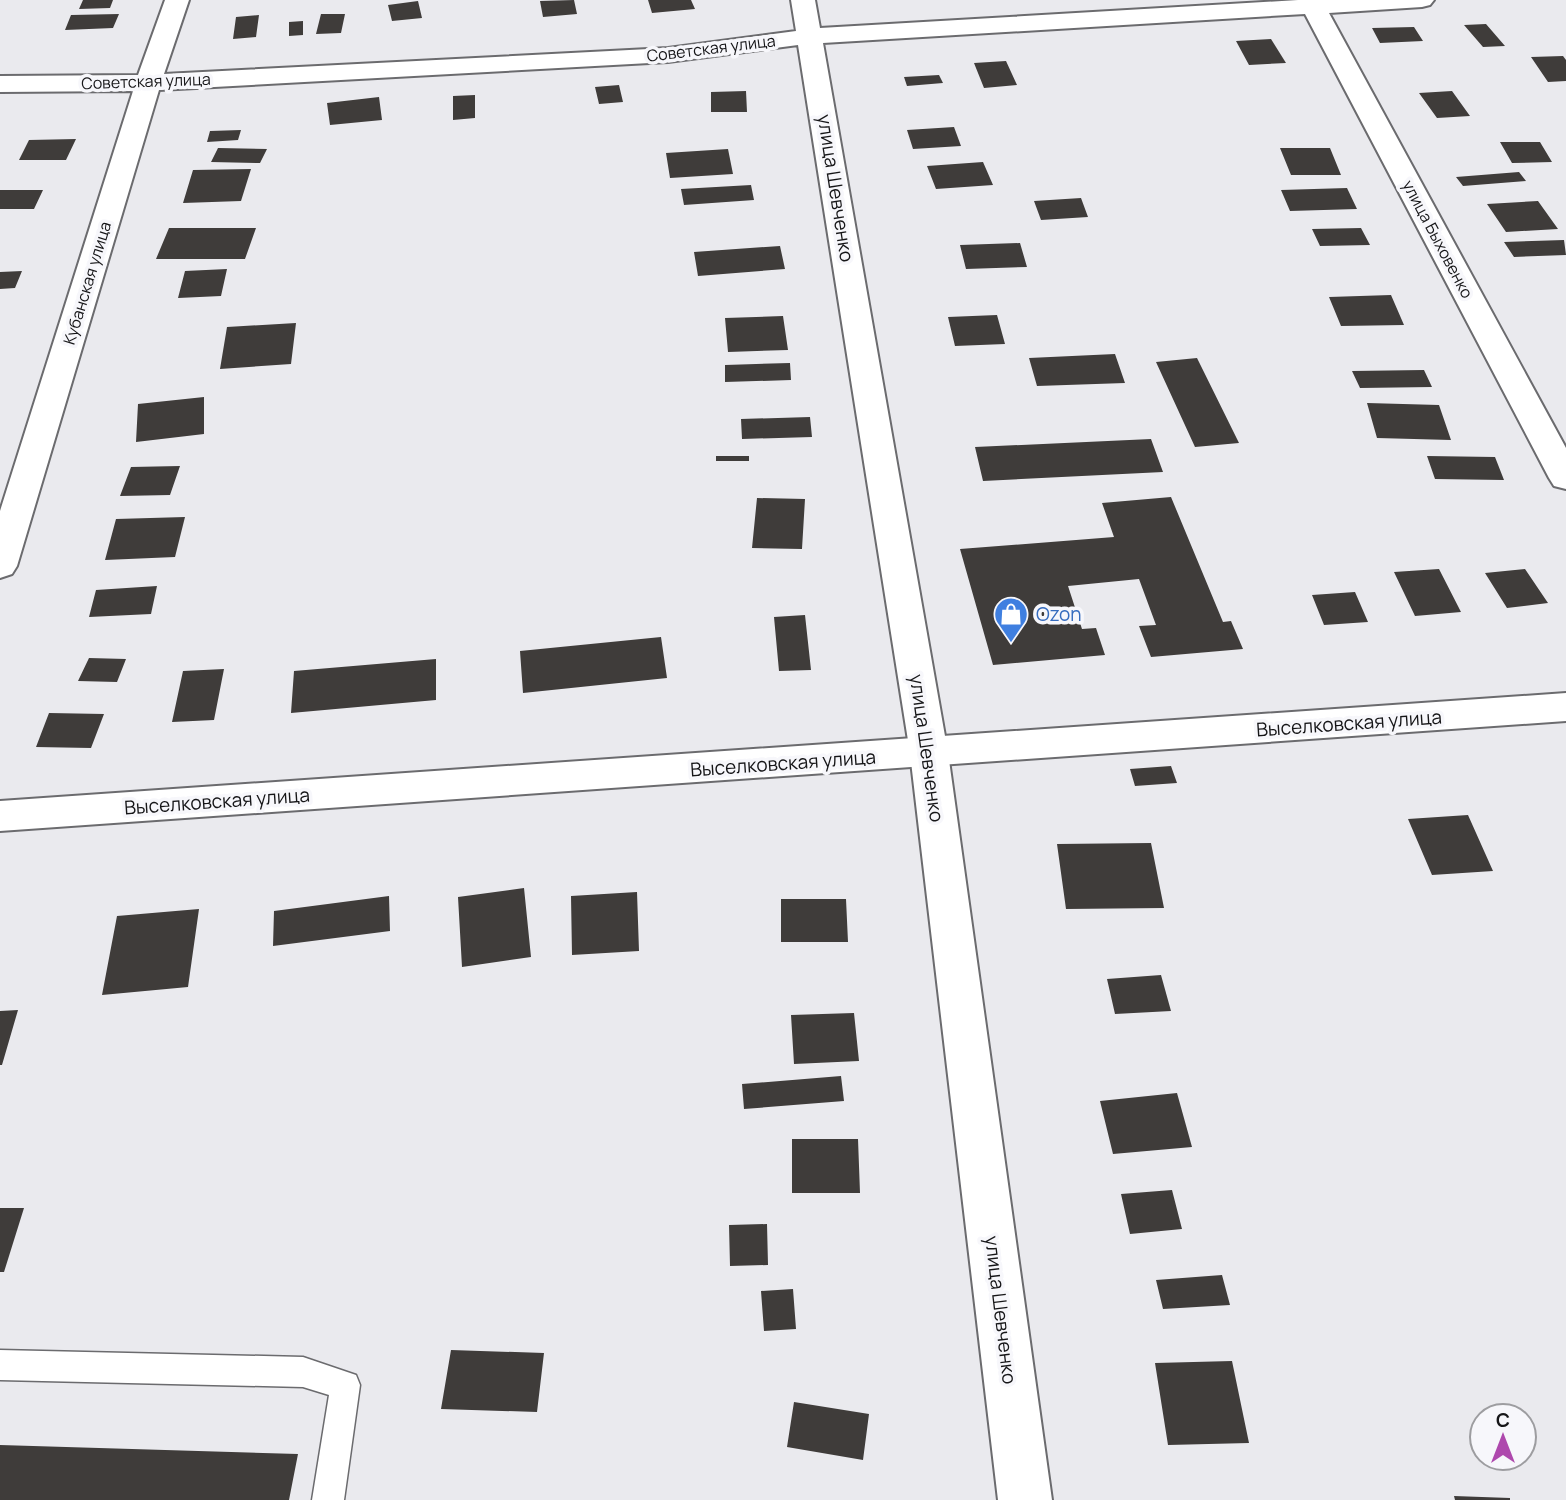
<svg xmlns="http://www.w3.org/2000/svg" width="1566" height="1500" font-family="Manrope,sans-serif">
<style>
.building{fill:#3f3c3a}
.lines{fill:none;stroke-linecap:round;stroke-linejoin:round}
.service-casing{stroke:#6b6b6e;stroke-width:3}
.minor-casing{stroke:#6b6b6e;stroke-width:4}
.tertiary-casing{stroke:#6b6b6e;stroke-width:4}
.service{fill:#fff;fill-rule:evenodd}
.minor{fill:#fff;fill-rule:evenodd}
.tertiary{fill:#fff;fill-rule:evenodd}
.labels{text-anchor:middle;dominant-baseline:central;stroke-width:7;stroke-linejoin:round;paint-order:stroke}
.far-street-label{font-size:16px;fill:#161618;stroke:#f7f7fb}
.street-label{font-size:19px;fill:#161618;stroke:#f7f7fb}
.shop-label{font-size:19px;fill:#366cbe;stroke:#f7f7fb;text-anchor:start}
</style>
<rect width="100%" height="100%" fill="#eaeaee"/>
<path class="building" d="M83,0H113L110,8L79,9Z
M574,0L577,14L543,17L540,1Z
M648,0H691L695,9L652,13Z
M418,1L422,18L392,21L388,5Z
M119,14L113,28L65,30L71,15Z
M321,14H345L341,33L316,34Z
M259,15L256,37L233,39L236,17Z
M303,21V35L289,36V22Z
M1486,24L1505,46L1483,47L1464,25Z
M1414,27L1423,41L1380,43L1372,28Z
M1271,39L1286,63L1249,65L1236,41Z
M1563,56L1566,60V81L1548,82L1531,57Z
M1006,61L1017,85L984,88L974,63Z
M939,75L943,83L907,86L904,77Z
M619,85L623,102L599,104L595,87Z
M746,91L747,112H711V92Z
M1452,91L1470,116L1437,118L1419,93Z
M475,95V118L453,120V96Z
M379,97L382,120L330,125L327,103Z
M954,127L961,146L913,149L907,130Z
M241,130L238,140L207,142L210,131Z
M76,139L66,160H19L29,140Z
M1500,142H1540L1552,162L1512,163Z
M218,148L267,149L260,163L211,162Z
M1280,148H1330L1341,175H1291Z
M728,149L733,174L670,178L666,153Z
M983,162L993,185L936,189L927,166Z
M251,169L241,201L183,203L193,170Z
M1519,172L1526,181L1463,186L1456,177Z
M751,185L754,200L684,205L681,189Z
M1347,188L1357,209L1290,211L1281,190Z
M0,190H43L34,209H0Z
M1081,198L1088,217L1041,220L1034,201Z
M1538,201L1558,229L1506,232L1487,204Z
M169,228H256L245,259H156Z
M1361,228L1370,245L1320,246L1312,229Z
M1564,240L1566,255L1514,257L1504,242Z
M1020,243L1027,267L966,269L960,245Z
M780,246L785,269L698,276L694,252Z
M227,269L221,296L178,298L185,271Z
M22,271L15,288L0,289V272Z
M1391,295L1404,325L1341,326L1329,297Z
M997,315L1005,344L955,346L948,317Z
M783,316L788,350L728,352L725,318Z
M296,323L291,364L220,369L227,327Z
M1115,354L1125,383L1037,386L1029,358Z
M1197,358L1239,443L1195,447L1156,362Z
M790,363L791,380L725,382V365Z
M1424,370L1432,387L1360,388L1352,371Z
M204,397V434L136,442L138,404Z
M1367,403L1439,405L1451,440L1377,438Z
M810,417L812,437L742,439L741,419Z
M1151,439L1163,472L983,481L975,447Z
M716,456H749V461H716Z
M1427,456L1495,457L1504,480L1435,479Z
M180,466L170,495L120,496L131,467Z
M1171,497L1223,622L1231,621L1243,649L1151,657L1139,626L1156,625L1139,579L1068,586L1082,629L1096,628L1105,655L993,665L960,549L1114,537L1102,503Z
M757,498L805,499L802,549L752,548Z
M185,517L175,557L105,560L116,519Z
M1439,569L1461,612L1415,616L1394,572Z
M1525,569L1548,603L1507,608L1485,573Z
M157,586L151,614L89,617L96,590Z
M1355,592L1368,622L1324,625L1312,595Z
M805,615L811,670L779,671L774,617Z
M661,637L667,678L523,693L520,651Z
M89,658L126,659L117,682L78,681Z
M436,659V700L291,713L294,671Z
M224,669L214,720L172,722L183,671Z
M49,713L104,714L91,748L36,747Z
M1171,766L1177,783L1135,786L1130,769Z
M1468,815L1493,871L1432,875L1408,819Z
M1151,843L1164,908L1066,909L1057,844Z
M524,888L531,957L462,967L458,897Z
M637,892L639,951L572,955L571,896Z
M389,896L390,931L273,946L274,911Z
M781,899H846L848,942H781Z
M199,909L188,987L102,995L117,916Z
M1161,975L1171,1011L1115,1014L1107,979Z
M18,1010L2,1065H0V1011Z
M854,1013L859,1061L794,1064L791,1015Z
M841,1076L844,1101L744,1109L742,1084Z
M1177,1093L1192,1147L1113,1154L1100,1101Z
M792,1139H858L860,1193H792Z
M1172,1190L1182,1229L1130,1234L1121,1194Z
M0,1208H24L4,1272H0Z
M767,1224L768,1265L730,1266L729,1225Z
M1222,1275L1230,1305L1163,1309L1156,1280Z
M793,1289L796,1329L764,1331L761,1291Z
M451,1350L544,1353L537,1412L441,1409Z
M1232,1361L1249,1443L1168,1445L1155,1363Z
M794,1402L869,1414L863,1460L787,1447Z
M0,1445L298,1454L289,1500H0Z
M1454,1496L1510,1498V1500H1455Z"/>
<g class="lines">
<g class="service-casing">
<path id="service" d="M0,1350L303,1357L356,1375L360,1385L344,1500H312L329,1395L303,1387L0,1380Z"/>
</g>
<g class="minor-casing">
<path id="minor" d="M165,0H189L164,74L668,48L796,31L791,0H815L820,28L1298,0H1434L1430,5L1422,7L1329,13L1566,448V489L1554,486L1549,478L1305,14L823,43L948,753L1052,1500H998L910,753L798,45L668,62L159,90L17,566L12,574L0,578V511L133,91L0,92V76L138,75Z"/>
</g>
<g class="tertiary-casing">
<path id="tertiary" d="M1566,693V721L0,831V801Z"/>
</g>
<use href="#service" class="service"/>
<use href="#minor" class="minor"/>
<use href="#tertiary" class="tertiary"/>
</g>
<defs>
<g id="shop-pin" transform="scale(1.75)"><path d="M0 17L-7.5 6A9.5 9.5 0 1 1 7.5 6Z" fill="#3f7fe0" stroke="#f7f7fb"/><path d="M-5-2.5h2.3a2.7 3.5 0 0 1 5.4 0H5L5.5 6h-11ZM-1.5-2.5h3a1.5 2.3 0 0 0-3 0Z" fill="#fff"/></g>
</defs>
<g fill-rule="evenodd">
<use href="#shop-pin" x="1011" y="614"/>
</g>
<g class="labels">
<g class="far-street-label">
<text transform="translate(711 48) rotate(-7)">Советская улица</text>
<text transform="translate(146 81) rotate(-2)">Советская улица</text>
<text transform="translate(1438 239) rotate(62)">улица Быховенко</text>
<text transform="translate(87 283) rotate(-73)">Кубанская улица</text>
</g>
<g class="street-label">
<text transform="translate(836 188) rotate(81)">улица Шевченко</text>
<text transform="translate(1349 723) rotate(-4)">Выселковская улица</text>
<text transform="translate(927 748) rotate(82)">улица Шевченко</text>
<text transform="translate(783 763) rotate(-4)">Выселковская улица</text>
<text transform="translate(217 801) rotate(-4)">Выселковская улица</text>
<text transform="translate(1001 1310) rotate(83)">улица Шевченко</text>
</g>
<g class="shop-label">
<text x="1036" y="614">Ozon</text>
</g>
</g>
<g transform="translate(1503 1437)"><circle r="33" fill="#f7f7fb" stroke="#9d9da0" stroke-width="2"/>
<path d="M0-5L12 26L0 18L-12 26Z" fill="#ae48ad"/>
<text y="-10" font-size="19" font-weight="bold" text-anchor="middle" fill="#161618">С</text>
</g>
</svg>
